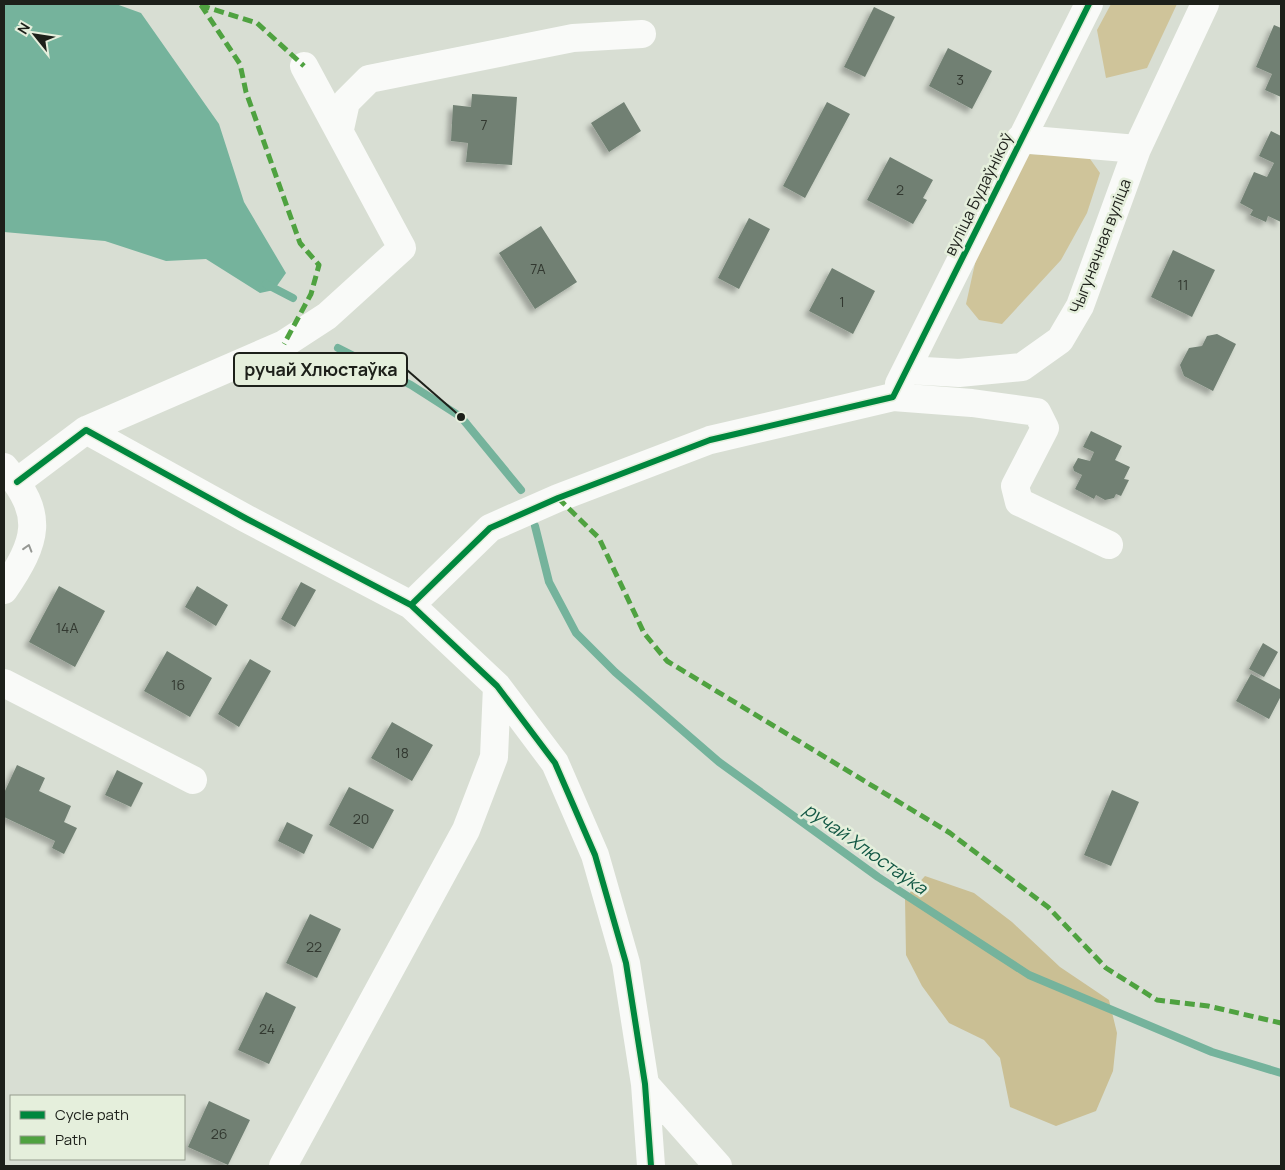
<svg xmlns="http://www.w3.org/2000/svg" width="1285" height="1170" font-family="Manrope,sans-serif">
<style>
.green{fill:#cfc49a}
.forest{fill:#cabf94}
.water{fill:#75b39c}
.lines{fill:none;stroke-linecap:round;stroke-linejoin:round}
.stream{stroke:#75b39c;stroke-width:8}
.building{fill:#718073;filter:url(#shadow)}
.minor{stroke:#f9faf8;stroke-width:28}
.quiet{stroke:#4fa240;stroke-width:5;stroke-dasharray:10 5;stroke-linecap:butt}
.cycleway-casing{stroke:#e5efdc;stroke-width:9}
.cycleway{stroke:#00873e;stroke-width:6}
.oneway{stroke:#969894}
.labels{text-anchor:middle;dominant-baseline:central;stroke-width:5;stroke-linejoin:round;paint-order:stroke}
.number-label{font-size:14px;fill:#323830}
.street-label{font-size:16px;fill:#1d201a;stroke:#e5efdc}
.water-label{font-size:18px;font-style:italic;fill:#125744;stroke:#e5efdc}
.leader{fill:none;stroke:#1d201a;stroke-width:2}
.callout-dot{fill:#1d201a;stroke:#e5efdc;stroke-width:2}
.callout{fill:#e5efdc;stroke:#1d201a;stroke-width:2}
.callout-label{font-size:18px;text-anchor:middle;font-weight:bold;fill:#1d201a}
</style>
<defs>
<filter id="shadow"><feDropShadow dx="-4.5" dy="4.5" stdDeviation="2.5" flood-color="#0004"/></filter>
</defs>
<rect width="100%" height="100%" fill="#d8ded3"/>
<path class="green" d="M1111,4H1177L1147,68L1106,78L1097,30Z
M1021,154L1088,156L1100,173L1087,213L1061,260L1002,324L979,320L966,304L978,250Z"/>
<path class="forest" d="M925,876L974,893L1012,922L1060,967L1109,1000L1117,1033L1113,1071L1096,1111L1056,1126L1010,1107L1000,1058L984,1040L949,1023L922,986L906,955L905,898Z"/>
<path class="water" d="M4,4H116L141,13L219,124L244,202L286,273L274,290L260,293L206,259L166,261L105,241L4,232Z"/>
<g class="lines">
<path class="stream" d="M266,284L293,298
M338,348L411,385L461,417L521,490
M535,526L549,582L576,633L615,672L719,762L878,877L1029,975L1212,1052L1281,1073"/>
</g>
<path class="building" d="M874,7L895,17L865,77L844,67Z
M1274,25L1281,28V97L1265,90L1272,74L1256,67Z
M948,48L992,71L972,109L929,86Z
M472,94L517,97L512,165L466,162L468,143L451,141L453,105L471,107Z
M624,102L641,131L609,152L591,123Z
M827,102L850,114L805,198L783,186Z
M1271,131L1281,136V222L1268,216L1266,222L1250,215L1253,210L1240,203L1254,172L1267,177L1274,163L1259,156Z
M890,157L933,180L923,198L927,200L913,224L867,200Z
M749,218L770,229L739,289L718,278Z
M541,226L577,282L535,309L499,253Z
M1173,250L1215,270L1192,317L1151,297Z
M832,268L875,291L853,334L809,311Z
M1217,334L1236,344L1213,391L1184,376L1180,365L1189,348L1202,346L1207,336Z
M1091,431L1122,446L1115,460L1130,467L1124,479L1129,480L1121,496L1116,494L1114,498L1105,500L1096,495L1094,499L1075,489L1082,475L1074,471L1073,467L1078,458L1090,461L1094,452L1083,447Z
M301,582L316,590L295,627L281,619Z
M59,586L105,611L75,667L29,642Z
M197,586L228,605L216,626L185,607Z
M1263,643L1278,652L1264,677L1249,669Z
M167,651L212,678L190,717L144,691Z
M250,659L271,671L239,727L218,714Z
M1251,674L1281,690V696L1269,719L1236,701Z
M392,722L433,745L412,781L371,758Z
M17,765L45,778L39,791L71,806L64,822L77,828L64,854L52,848L55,841L4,817V793Z
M117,770L143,783L131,807L105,795Z
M349,787L394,810L373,849L329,825Z
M1112,790L1139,802L1111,866L1084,855Z
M287,822L313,835L304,854L278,841Z
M310,914L341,929L317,978L286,963Z
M266,992L296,1007L269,1064L238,1050Z
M209,1101L250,1120L228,1165L188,1147Z"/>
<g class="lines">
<path class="minor" d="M340,129L346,102L369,79L573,38L642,34
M1020,139L1137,149
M907,370L959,373L1022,367L1060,340L1080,306L1137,149L1205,4
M899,384L1089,4
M86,430L284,344L327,316L402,248L304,66
M4,467C46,515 37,541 4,590
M17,482L86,430L247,519L411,605L497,686L555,763L595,855L626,963L645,1084L651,1166
M411,605L490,528L558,498L710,440L893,397L972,403L1037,412L1045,428L1015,486L1019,502L1109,545
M4,683L193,780
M645,1084L718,1166
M283,1166L466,830L494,757L497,686"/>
<path class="quiet" d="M200,5L257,23L304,66
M201,5L240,64L246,92L300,243L319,265L311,294L284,344
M558,498L599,538L644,633L667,661L950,833L1048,907L1106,968L1157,1000L1208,1006L1281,1023"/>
<g class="cycleway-casing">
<path id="cycleway" d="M17,482L86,430L247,519L411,605L497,686L555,763L595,855L626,963L645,1084L651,1166
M411,605L490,528L558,498L710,440L893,397L1089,4"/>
</g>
<use href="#cycleway" class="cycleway"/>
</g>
<defs><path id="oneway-chevron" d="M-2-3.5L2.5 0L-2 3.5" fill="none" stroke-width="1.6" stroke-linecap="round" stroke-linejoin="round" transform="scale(1.25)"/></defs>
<use class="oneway" href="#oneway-chevron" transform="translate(28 548) rotate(-73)"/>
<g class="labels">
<g class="number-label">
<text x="960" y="79">3</text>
<text x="484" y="124">7</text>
<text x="900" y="189">2</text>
<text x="538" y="268">7А</text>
<text x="1183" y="284">11</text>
<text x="842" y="301">1</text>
<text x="67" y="627">14А</text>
<text x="178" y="684">16</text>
<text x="402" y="752">18</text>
<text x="361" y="818">20</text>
<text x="314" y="946">22</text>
<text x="267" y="1028">24</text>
<text x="219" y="1133">26</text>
</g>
<g class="street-label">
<text transform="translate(978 194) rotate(-64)">вуліца Будаўнікоў</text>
<text transform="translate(1100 246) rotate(-69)">Чыгуначная вуліца</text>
</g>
<g class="water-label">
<text transform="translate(866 848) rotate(35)">ручай Хлюстаўка</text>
</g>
</g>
<path class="leader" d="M461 417L407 370"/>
<circle class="callout-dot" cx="461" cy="417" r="5"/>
<rect class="callout" x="234" y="353" width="173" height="33" rx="5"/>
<g class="callout-label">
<text x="321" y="376">ручай Хлюстаўка</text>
</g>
<rect width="1285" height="1170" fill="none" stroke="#1d201a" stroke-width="10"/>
<rect x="10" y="1095" width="175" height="65" fill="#e5efdc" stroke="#959c8e"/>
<rect x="20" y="1111" width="25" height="8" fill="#00873e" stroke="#959c8e"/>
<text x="55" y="1120" font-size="15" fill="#1d201a">Cycle path</text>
<rect x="20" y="1136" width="25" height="8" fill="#4fa240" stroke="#959c8e"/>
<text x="55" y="1145" font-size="15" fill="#1d201a">Path</text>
<g transform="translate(35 35) rotate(300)" stroke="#e5efdc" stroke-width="4" paint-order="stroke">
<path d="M0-4L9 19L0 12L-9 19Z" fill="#1d201a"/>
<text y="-8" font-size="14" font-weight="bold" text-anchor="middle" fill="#1d201a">N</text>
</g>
</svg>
